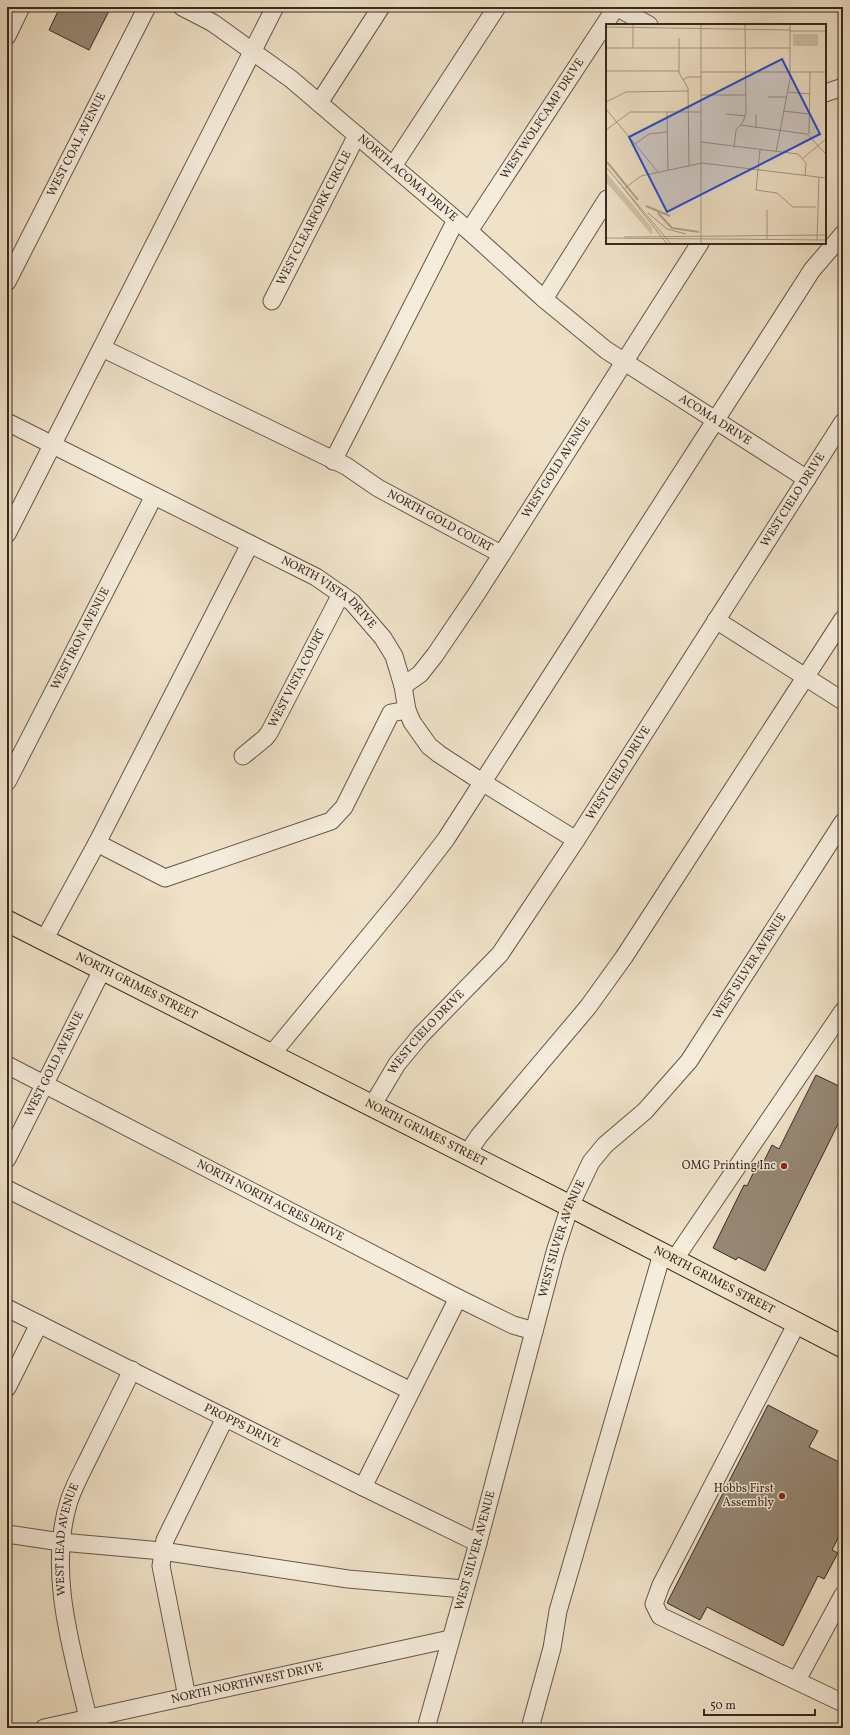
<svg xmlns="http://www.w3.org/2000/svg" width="850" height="1735" font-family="Vollkorn,serif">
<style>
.building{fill:#978977;stroke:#37291f}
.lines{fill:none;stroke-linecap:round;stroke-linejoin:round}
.minor-casing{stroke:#655749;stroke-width:19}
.major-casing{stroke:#37291f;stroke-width:23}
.minor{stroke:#f5ecdb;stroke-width:17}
.major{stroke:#f0e2c8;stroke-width:21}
.poi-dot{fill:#8f2418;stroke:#f5ecdb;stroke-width:1.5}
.labels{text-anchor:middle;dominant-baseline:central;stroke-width:3;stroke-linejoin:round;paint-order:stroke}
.street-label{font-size:12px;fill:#37291f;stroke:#f5ecdb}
.poi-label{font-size:12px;fill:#37291f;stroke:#f5ecdb;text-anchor:end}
.inset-river{fill:none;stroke:#b1a38f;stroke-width:2}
.inset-road{fill:none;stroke:#a69884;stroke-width:1}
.view{fill:#1d4ed8;fill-opacity:0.15;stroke:#1d4ed8;stroke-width:2}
.inset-edge{fill:none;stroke:#37291f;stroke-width:2}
</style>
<rect width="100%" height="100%" fill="#f0e2c8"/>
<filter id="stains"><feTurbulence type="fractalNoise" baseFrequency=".005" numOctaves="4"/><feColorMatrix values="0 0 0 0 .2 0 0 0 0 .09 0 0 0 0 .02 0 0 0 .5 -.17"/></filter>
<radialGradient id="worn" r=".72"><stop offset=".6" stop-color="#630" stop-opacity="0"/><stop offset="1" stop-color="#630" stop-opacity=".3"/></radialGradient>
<path class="building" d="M60,7H101L109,11L89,50L49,30Z
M816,1075L843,1088V1114L765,1271L738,1257L736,1260L713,1248L744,1185L747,1186L760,1159L764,1161L772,1145L779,1149Z
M768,1405L818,1431L809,1447L843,1464V1528L832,1550L838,1553L824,1579L818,1576L783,1646L707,1607L700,1620L667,1603Z"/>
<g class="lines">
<g class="minor-casing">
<g id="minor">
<path id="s1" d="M182,7L213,23L291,79L469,231L544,299L606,350L807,479"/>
<path d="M616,7L649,25"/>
<path d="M7,36L21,7"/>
<path d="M825,93L843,87"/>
<path d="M319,103L381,7"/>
<path d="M393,166L497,7"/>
<path id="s2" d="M469,231L616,7"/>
<path id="s3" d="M7,282L147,7"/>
<path d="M544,299L607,199"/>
<path id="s4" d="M272,301L357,135"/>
<path id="s5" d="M102,348L346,466L378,488L501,554"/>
<path id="s6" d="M7,422L316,577L352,602L383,638L394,656L403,686L407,710L412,722L429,746L439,754L482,782L576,840"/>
<path d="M333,461L456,220"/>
<path d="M7,534L275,7"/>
<path d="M716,620L843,701"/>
<path id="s7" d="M403,686L420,674L435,655L477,593L700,243"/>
<path id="s8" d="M243,756L265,738L269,733L341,594"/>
<path id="s9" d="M7,782L154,496"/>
<path d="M97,843L165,878L331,821L344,807L391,713L407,710"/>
<path d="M44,940L97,843L250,544"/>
<path d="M271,1055L403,895L446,839L780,320L812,270L843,234"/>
<path id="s10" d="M7,1065L458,1298L513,1325L534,1331"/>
<path id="s11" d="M372,1106L397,1064L421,1035L500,954L576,840L843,422"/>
<path d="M467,1154L479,1136L588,1007L624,957L843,619"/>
<path id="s12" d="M7,1159L102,970"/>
<path d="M7,1189L411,1391"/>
<path d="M674,1260L843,1011"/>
<path id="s13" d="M7,1308L363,1487L478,1543"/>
<path d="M797,1323L661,1585L654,1604L660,1616L843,1703"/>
<path d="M7,1388L39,1324"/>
<path d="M363,1487L458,1298"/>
<path d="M7,1534L61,1542L162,1551L348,1579L464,1589"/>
<path d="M797,1680L843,1595"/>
<path d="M187,1697L161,1566L165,1540L225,1418"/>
<path id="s14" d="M88,1718C72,1649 47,1572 69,1501C75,1483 85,1466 93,1449C106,1423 119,1397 132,1370"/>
<path id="s15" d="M44,1728L450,1639"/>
<path id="s16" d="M426,1728L478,1543L555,1252L570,1206L591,1162L605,1145L645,1111L689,1061L843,822"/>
<path d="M530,1728L552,1648L558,1611L662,1254"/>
</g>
</g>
<g class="major-casing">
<g id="major">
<path id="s17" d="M7,921L570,1206L843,1347"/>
</g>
</g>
<use href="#minor" class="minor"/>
<use href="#major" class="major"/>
</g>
<g class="poi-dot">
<circle cx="784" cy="1166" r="4"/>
<circle cx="782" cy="1496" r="4"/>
</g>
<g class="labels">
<g class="street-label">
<text stroke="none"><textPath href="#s2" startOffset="134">WEST WOLFCAMP DRIVE</textPath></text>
<text stroke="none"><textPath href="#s3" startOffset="154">WEST COAL AVENUE</textPath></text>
<text stroke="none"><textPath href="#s1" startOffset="284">NORTH ACOMA DRIVE</textPath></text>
<text stroke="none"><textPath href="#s4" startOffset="93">WEST CLEARFORK CIRCLE</textPath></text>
<text stroke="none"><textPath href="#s1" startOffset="676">ACOMA DRIVE</textPath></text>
<text stroke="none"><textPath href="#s7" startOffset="268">WEST GOLD AVENUE</textPath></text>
<text stroke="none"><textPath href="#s11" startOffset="740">WEST CIELO DRIVE</textPath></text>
<text stroke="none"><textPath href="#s5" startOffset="380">NORTH GOLD COURT</textPath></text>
<text stroke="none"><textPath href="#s6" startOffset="365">NORTH VISTA DRIVE</textPath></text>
<text stroke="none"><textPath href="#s9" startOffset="161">WEST IRON AVENUE</textPath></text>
<text stroke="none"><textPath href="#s8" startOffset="96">WEST VISTA COURT</textPath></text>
<text stroke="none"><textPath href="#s11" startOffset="416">WEST CIELO DRIVE</textPath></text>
<text stroke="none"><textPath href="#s16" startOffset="844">WEST SILVER AVENUE</textPath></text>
<text stroke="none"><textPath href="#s17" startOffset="145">NORTH GRIMES STREET</textPath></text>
<text stroke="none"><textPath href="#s11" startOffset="92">WEST CIELO DRIVE</textPath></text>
<text stroke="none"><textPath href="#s12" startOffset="106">WEST GOLD AVENUE</textPath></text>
<text stroke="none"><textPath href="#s17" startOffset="469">NORTH GRIMES STREET</textPath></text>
<text stroke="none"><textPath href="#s10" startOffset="296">NORTH NORTH ACRES DRIVE</textPath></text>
<text stroke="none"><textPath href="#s16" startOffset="508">WEST SILVER AVENUE</textPath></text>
<text stroke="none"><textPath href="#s17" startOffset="793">NORTH GRIMES STREET</textPath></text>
<text stroke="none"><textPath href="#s13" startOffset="263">PROPPS DRIVE</textPath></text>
<text stroke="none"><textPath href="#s14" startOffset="182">WEST LEAD AVENUE</textPath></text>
<text stroke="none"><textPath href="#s16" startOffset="184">WEST SILVER AVENUE</textPath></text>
<text stroke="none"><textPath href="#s15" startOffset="208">NORTH NORTHWEST DRIVE</textPath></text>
</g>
<g class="poi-label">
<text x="776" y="1166">OMG Printing Inc</text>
<text x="774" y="1489">Hobbs First<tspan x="774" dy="14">Assembly</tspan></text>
</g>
</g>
<g transform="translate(606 24)">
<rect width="220" height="220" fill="#f0e2c8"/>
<path d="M187,10H212V22H187ZM0,148L46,204V211L0,158Z" fill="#d1c3ab"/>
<path class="inset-river" d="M1,138L32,176M40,182L64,192M52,189L66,204L93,208"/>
<path class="inset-road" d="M27,0V24M95,0V220M0,3L184,6M184,7H220M73,14V49L82,64L83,142M0,24H184M0,47H73M95,48H220M77,56L82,53H95M181,68L204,70M95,71H139M162,73H180M0,78L20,68L82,67M0,85L52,148M177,87L203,90M61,88L62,146M120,90L139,92M134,101L201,110L220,130M150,104V90M0,106L24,88H95M203,110L204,48M95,118L192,130L200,139L199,152M29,120L43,110L61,108M128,124L130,106L137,98L140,89L139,0M154,126L150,166L171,169L187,183H210M170,128L184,55V0M197,134L220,115M0,143L65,220M12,157L61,220M19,164L35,152L96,139L220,154M42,189L61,205L80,210M18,213L220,211M0,214L220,216M161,216V186M211,216L213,153"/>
<path class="view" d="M176,35L214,110L61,188L23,113Z"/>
<rect width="220" height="220" class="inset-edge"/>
</g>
<rect width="850" height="1735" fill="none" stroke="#f0e2c8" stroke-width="24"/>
<rect x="8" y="8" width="834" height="1719" fill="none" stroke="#37291f" stroke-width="2"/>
<rect x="12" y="12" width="826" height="1711" fill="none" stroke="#37291f"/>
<path d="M704 1709v6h111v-6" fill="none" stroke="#37291f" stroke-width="2"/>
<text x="710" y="1709" font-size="12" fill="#37291f" stroke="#f5ecdb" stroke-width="3" paint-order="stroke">50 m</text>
<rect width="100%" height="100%" filter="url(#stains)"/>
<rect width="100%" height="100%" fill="url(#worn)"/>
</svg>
